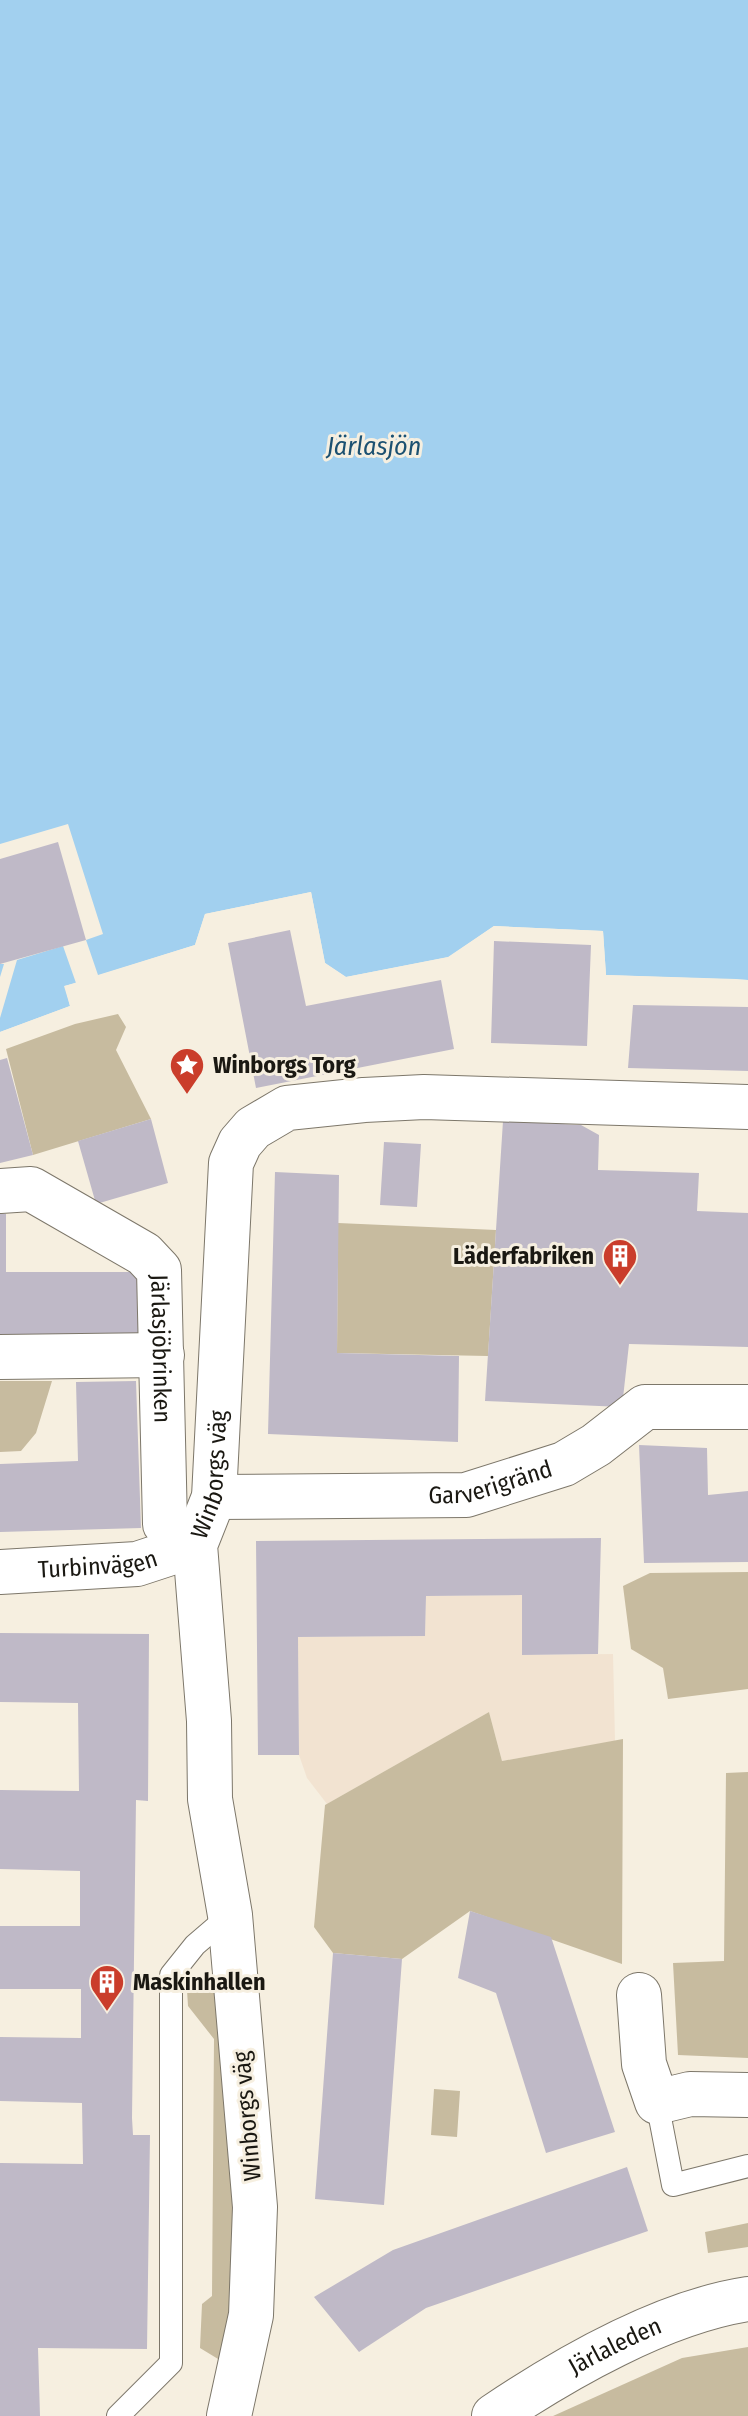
<svg xmlns="http://www.w3.org/2000/svg" width="748" height="2416" font-family="'Fira Sans Condensed',sans-serif">
<style>
.education{fill:#f2e3d1}
.green{fill:#c7bb9f}
.water{fill:#a2d0ef}
.pier{fill:#f6efe0}
.building{fill:#bfb9c7}
.lines{fill:none;stroke-linecap:round;stroke-linejoin:round}
.service-casing{stroke:#7d776a;stroke-width:24}
.minor-casing{stroke:#7d776a;stroke-width:46}
.secondary-casing{stroke:#7d776a;stroke-width:46}
.service{stroke:#fff;stroke-width:22}
.minor{stroke:#fff;stroke-width:44}
.secondary{stroke:#fff;stroke-width:44}
.labels{text-anchor:middle;dominant-baseline:central;stroke-width:6;stroke-linejoin:round;paint-order:stroke}
.poi-label{font-size:24px;font-weight:bold;fill:#1a1812;stroke:#f6efe0;text-anchor:start}
.street-label{font-size:24px;fill:#1a1812;stroke:#f6efe0}
.water-label{font-size:26px;font-style:italic;fill:#1c5171;stroke:#f6efe0}
</style>
<rect width="100%" height="100%" fill="#f6efe0"/>
<path class="education" d="M522,1595L523,1655L613,1654L615,1741L502,1761L489,1712L327,1804L307,1778L299,1755L298,1637L425,1636L426,1596Z"/>
<path class="green" d="M118,1014L126,1027L116,1050L151,1119L33,1155L6,1049L75,1024Z
M338,1223L496,1230L488,1356L337,1353Z
M0,1381H52L36,1433L21,1451L0,1452Z
M748,1572V1689L668,1699L663,1668L631,1649L623,1586L650,1573Z
M489,1712L502,1761L623,1739L622,1964L470,1911L402,1959L333,1953L314,1927L325,1805Z
M748,1772V2058L678,2055L673,1963L724,1961L726,1773Z
M207,1979L216,1985C226,2103 248,2247 223,2362L200,2348L202,2304L212,2296L214,2039L188,2006L187,1990L197,1981Z
M434,2089L460,2091L457,2137L431,2135Z
M748,2223V2247L708,2253L705,2232Z
M748,2347V2416H553L682,2358Z"/>
<path class="water" d="M0,0H748V980L606,975L603,931L494,926L449,957L346,977L325,963L311,892L205,914L195,945L65,986L70,1006L0,1032Z"/>
<path class="pier" d="M68,824L103,934L86,940L98,975L195,945L205,914L311,892L325,963L346,977L448,957L494,926L603,931L606,975L736,979L748,980V984L605,979L600,935L495,930L450,961L345,981L321,965L308,896L208,917L197,948L69,989L73,1009L0,1036V1032L70,1006L64,986L76,983L63,946L17,960L0,1018V977L4,964H0V844Z"/>
<path class="building" d="M58,842L86,940L0,964V859Z
M290,930L306,1006L441,980L454,1049L256,1088L228,943Z
M494,941L591,945L587,1046L491,1043Z
M633,1005L748,1007V1071L628,1068Z
M7,1058L33,1155L0,1163V1060Z
M151,1119L168,1183L96,1204L78,1141Z
M503,1121L581,1125L599,1135L598,1170L699,1173L697,1211L748,1213V1347L629,1344L622,1407L485,1401Z
M384,1142L421,1144L417,1207L380,1205Z
M275,1172L339,1175L337,1353L459,1356L458,1442L268,1434Z
M0,1214H6V1272H141V1342L0,1340Z
M136,1381L141,1528L0,1532V1464L78,1461L76,1382Z
M639,1445L707,1448L708,1495L748,1491V1562L644,1563Z
M601,1538L598,1654L522,1655V1595L426,1596L425,1636L298,1637L299,1755H258L256,1541Z
M0,1633L149,1634L148,1801L136,1800L132,2118L133,2135H150L147,2349L38,2348L40,2416H0V2163L83,2164L82,2103L0,2101V2037L81,2038V1989H0V1926H80V1871L0,1869V1790L79,1791L78,1703L0,1702Z
M470,1911L551,1937L615,2132L546,2153L496,1993L458,1978Z
M333,1953L402,1959L384,2205L315,2199Z
M627,2167L648,2231L426,2308L359,2352L314,2297L393,2250Z"/>
<g class="lines">
<g class="service-casing">
<path id="service" d="M657,2102L673,2185L748,2166
M118,2416L171,2363V1975L195,1945L230,1915"/>
</g>
<g class="minor-casing">
<g id="minor">
<path id="s1" d="M0,1191L31,1189L144,1254L159,1270L165,1524L195,1545"/>
<path d="M0,1357L162,1355"/>
<path id="s2" d="M214,1497L466,1495L564,1464L596,1445L645,1407H748"/>
<path id="s3" d="M0,1572L137,1564L195,1545"/>
<path d="M639,1995L644,2064L657,2102L690,2094L748,2095"/>
<path id="s4" d="M229,2416L251,2315L255,2207L230,1915L210,1799L209,1721L195,1545L214,1497L231,1163L240,1143L253,1128L287,1108L364,1100L424,1097L748,1107"/>
</g>
</g>
<g class="secondary-casing">
<g id="secondary">
<path id="s5" d="M494,2416C564,2369 663,2312 748,2299"/>
</g>
</g>
<use href="#service" class="service"/>
<use href="#minor" class="minor"/>
<use href="#secondary" class="secondary"/>
</g>
<defs>
<g id="sight-pin" transform="scale(1.8)"><path d="M0 17L-7.5 6A9.5 9.5 0 1 1 7.5 6Z" fill="#ca3d2b" stroke="#f6efe0"/><path d="M0-6L1.8-2.2L6-1.7L2.9 1.2L3.7 5.4L0 3.3L-3.7 5.4L-2.9 1.2L-6-1.7L-1.8-2.2Z" fill="#fff"/></g>
<g id="building-pin" transform="scale(1.8)"><path d="M0 17L-7.5 6A9.5 9.5 0 1 1 7.5 6Z" fill="#ca3d2b" stroke="#f6efe0"/><path d="M-4-6H4V6H1V3H-1V6H-4ZM-2.5-4.3h1.7v1.8h-1.7ZM.8-4.3h1.7v1.8H.8ZM-2.5-1h1.7V.8h-1.7ZM.8-1h1.7V.8H.8Z" fill="#fff"/></g>
</defs>
<g fill-rule="evenodd">
<use href="#sight-pin" x="187" y="1065"/>
<use href="#building-pin" x="620" y="1256"/>
<use href="#building-pin" x="107" y="1982"/>
</g>
<g class="labels">
<g class="poi-label">
<text x="213" y="1065">Winborgs Torg</text>
<text x="594" y="1256" text-anchor="end">Läderfabriken</text>
<text x="133" y="1982">Maskinhallen</text>
</g>
<g class="street-label">
<text stroke="none"><textPath href="#s1" startOffset="262">Järlasjöbrinken</textPath></text>
<text stroke="none"><textPath href="#s4" startOffset="950">Winborgs väg</textPath></text>
<text stroke="none"><textPath href="#s2" startOffset="278">Garverigränd</textPath></text>
<text stroke="none"><textPath href="#s3" startOffset="98">Turbinvägen</textPath></text>
<text transform="translate(247 2116) rotate(-95)">Winborgs väg</text>
<text stroke="none"><textPath href="#s5" startOffset="140">Järlaleden</textPath></text>
</g>
<g class="water-label">
<text x="374" y="446">Järlasjön</text>
</g>
</g>
</svg>
